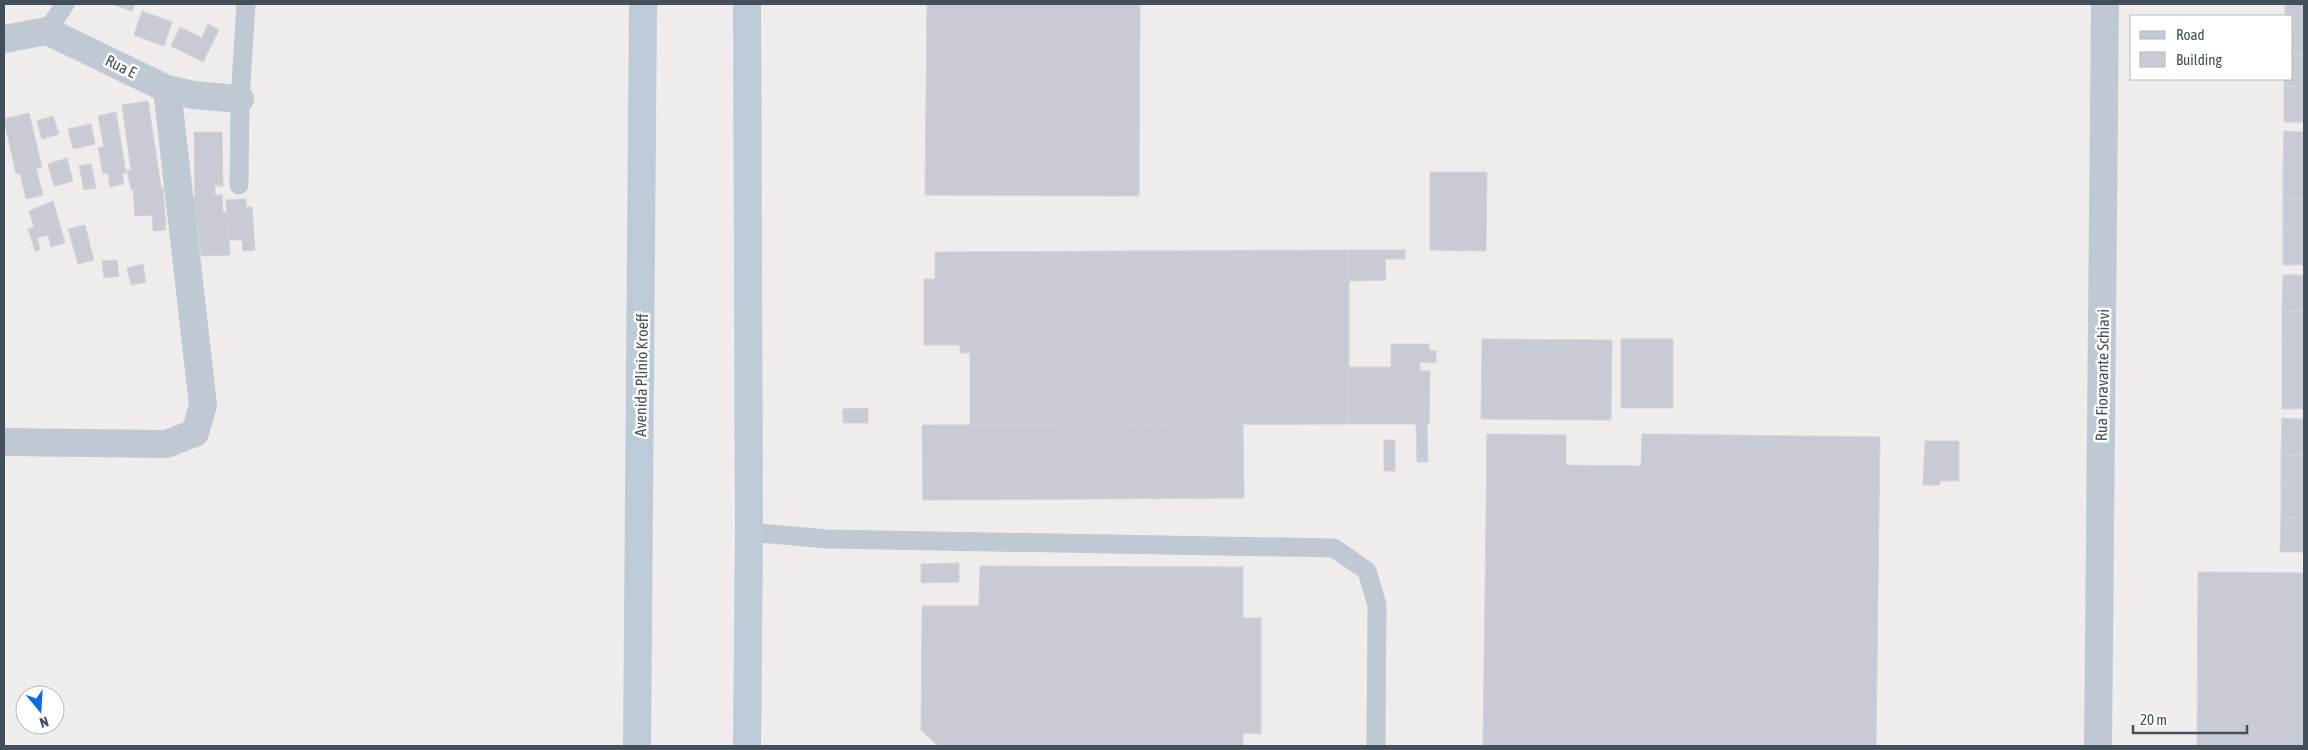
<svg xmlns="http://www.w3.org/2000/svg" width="2308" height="750" font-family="'Asap Condensed',sans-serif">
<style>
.building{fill:#c8cbd3;stroke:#d0d3d9}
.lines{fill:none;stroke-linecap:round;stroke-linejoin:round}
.service{stroke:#bec9d4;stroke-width:19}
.minor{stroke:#bec9d4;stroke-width:28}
.secondary{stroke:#bdcad8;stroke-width:28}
.labels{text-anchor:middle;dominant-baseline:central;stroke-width:5;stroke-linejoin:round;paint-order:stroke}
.street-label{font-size:16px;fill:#43505c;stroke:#fff}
</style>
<rect width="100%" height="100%" fill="#f0ecec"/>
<path class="building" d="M112,4H135L132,11Z
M927,4H1140L1139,196L925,195Z
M2285,4H2304V24H2292V16H2285Z
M142,11L172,22L164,46L134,35Z
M208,24L219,30L203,62L171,46L180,27L202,38Z
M2292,24H2304V55H2292Z
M2292,55H2304V86H2284V79H2292Z
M2284,86H2304V122H2284Z
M148,101L161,187L131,190L127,170H131L122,105Z
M116,112L126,173H122L124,184L110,187L108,173L103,174L98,148L104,147L98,116Z
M29,113L42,167L36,168L43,195L26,199L20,173L16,174L4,119Z
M53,116L59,134L42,139L37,121Z
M91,124L95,144L73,149L68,129Z
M2284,131L2304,132V168L2283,167Z
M194,132H222L223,186H215V196L195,197Z
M67,158L73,181L54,186L48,164Z
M91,164L96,188L84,190L79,166Z
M2283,167L2304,168V199L2283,198Z
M1430,172H1487L1486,251L1430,250Z
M163,187L166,230L153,231L152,215L135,216L133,190Z
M222,195L223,212H227L230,255L201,256L193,197Z
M2283,198L2304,199V230H2283Z
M246,199V207H252L255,250L243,251L242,240H229L226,200Z
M53,201L65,243L51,247L48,235L37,238L40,250L35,251L28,229L34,227L29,211Z
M85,225L94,260L78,264L68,229Z
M2283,230H2304V265H2283Z
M1349,250V424L970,425V353H960V345H924V279H935V252Z
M1349,250H1405V259H1385L1386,280L1349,281Z
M117,260L119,276L104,278L102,261Z
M143,264L146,282L131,285L127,268Z
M2283,275H2304V311H2282Z
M2282,311H2304V342H2282Z
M1482,339L1612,340L1611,420L1481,419Z
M1621,339H1673V408H1621Z
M2282,342H2304V374L2282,373Z
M1391,344H1429V350L1436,351V363L1420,362V371H1430L1429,424H1349V367H1391Z
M2282,373L2304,374V409H2282Z
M868,408V423H843V409Z
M2282,418L2304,419V455H2281Z
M1243,424L1244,498L923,500L922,425Z
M1416,424H1427L1428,462H1417Z
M1487,434L1566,435V465L1641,466L1642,434L1880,437L1876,746H1483Z
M1384,440H1395V471H1384Z
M1925,441H1959V481H1940V485H1923Z
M2281,455H2304V486H2281Z
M2281,486H2304V517H2281Z
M2281,517H2304V552H2280Z
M959,563V582L921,583V564Z
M980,566L1243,567V618H1261V734L1243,733V746H938L921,730L922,606H979Z
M2198,572L2304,573V746H2197Z"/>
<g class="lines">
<path class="service" d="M47,31L65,4
M239,185L240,99L246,4
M749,532L827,539L1334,548L1367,571L1377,605L1376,746"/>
<path class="minor" d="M4,39L47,31L167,89L193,95L240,99
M4,442L166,444L195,433L203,405L167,89
M2098,746L2105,4"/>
<path class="secondary" d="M637,746L643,4
M747,746L749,532L747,4"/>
</g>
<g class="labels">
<g class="street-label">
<text transform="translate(121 66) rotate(26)">Rua E</text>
<text transform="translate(641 375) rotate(-89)">Avenida Plínio Kroeff</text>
<text transform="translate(2102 375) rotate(-89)">Rua Fioravante Schiavi</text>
</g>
</g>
<rect width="2308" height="750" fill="none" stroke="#43505c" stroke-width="10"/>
<rect x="2130" y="15" width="162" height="65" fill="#ffffff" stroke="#b4b9be"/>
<rect x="2140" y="31" width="25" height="8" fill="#bdcad8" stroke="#b4b9be"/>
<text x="2176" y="40" font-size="15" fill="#43505c">Road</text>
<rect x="2140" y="52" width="25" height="15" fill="#c8cbd3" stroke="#b4b9be"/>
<text x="2176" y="65" font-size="15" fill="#43505c">Building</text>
<g transform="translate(40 710) rotate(162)"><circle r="24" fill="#ffffff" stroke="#b4b9be"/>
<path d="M0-4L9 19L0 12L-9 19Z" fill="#066bf1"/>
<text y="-8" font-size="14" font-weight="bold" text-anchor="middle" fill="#43505c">N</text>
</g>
<path d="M2133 725v8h114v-8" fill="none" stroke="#43505c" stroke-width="2.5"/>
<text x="2140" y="725" font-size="15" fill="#43505c" stroke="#ffffff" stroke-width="4" paint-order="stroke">20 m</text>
</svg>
